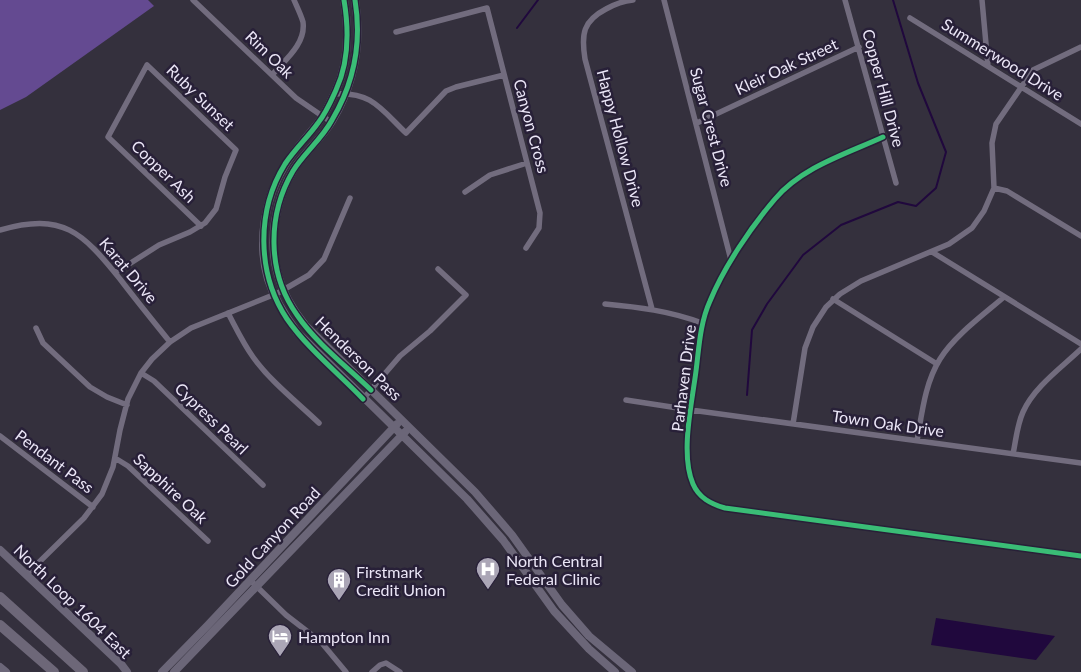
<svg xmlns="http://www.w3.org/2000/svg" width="1081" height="672" font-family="Lato,sans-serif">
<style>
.forest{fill:#644a91}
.water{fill:#20083d}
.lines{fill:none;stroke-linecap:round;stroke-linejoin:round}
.stream{stroke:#20083d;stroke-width:2}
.street{stroke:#726c7e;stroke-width:5.5}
.secondary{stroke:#6b6678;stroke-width:8}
.highway{stroke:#6d6778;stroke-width:10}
.cycleway-casing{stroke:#282038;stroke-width:8}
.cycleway{stroke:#3abd76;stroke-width:5}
.labels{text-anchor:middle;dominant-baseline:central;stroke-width:5;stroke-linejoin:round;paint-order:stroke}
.street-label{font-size:16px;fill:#ebe6f7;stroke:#282038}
.poi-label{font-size:16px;fill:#ebe6f7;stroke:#282038;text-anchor:start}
</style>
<rect width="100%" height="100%" fill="#34303d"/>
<path class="forest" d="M0,0H148L154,6L26,97L0,110Z"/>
<path class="water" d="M936,618L1055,636L1036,660L931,645Z"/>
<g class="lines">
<path class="stream" d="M517,28L538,0
M747,395L752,330L767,304L803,255L841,225L898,202L916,206L936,188L946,152L918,83L893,0"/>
<path class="street" d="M193,0L296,98L331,122
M633,0C623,1 615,4 606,9C583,21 581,34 585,59L652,309
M664,0L731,260
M845,0L896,183
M982,0L988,66
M910,18L1081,124
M396,32L487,8L540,213L539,228L526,248
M272,75C285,60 306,44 303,22C301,15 297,7 294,0
M334,94C371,91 381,109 406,133L446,91L456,87L504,75
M697,123L859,47
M883,137C846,154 802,167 775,199C751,227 724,267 710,301C700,323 699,348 696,371C692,403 680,454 693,484C699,498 711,504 725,508L1081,556
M994,188L1007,191L1081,236
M465,192L490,175L527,163
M0,230C63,212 82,232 120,279C136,300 153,321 170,342
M932,252L1081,344
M115,273L159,245L190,232L205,223L216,209L225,177L236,150L147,65L108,137L201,226
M833,299L937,364
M605,304C638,307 670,311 702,323
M228,313C236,328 243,343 253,357C271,382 297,402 319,423
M36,328L43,343L90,387L107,397L127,405
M141,373L154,381L263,485
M363,399L400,356L430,331L466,295L438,269
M626,400L691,410L1081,463
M793,424L805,348L813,327L826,307L840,294L861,281L949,244L972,228L984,211L994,188L992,143L996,124L1033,70L1081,47
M0,436L93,507
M917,441C922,413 925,383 940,359C954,336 983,315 1004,297
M1013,454C1016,440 1017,425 1023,412C1034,387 1061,368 1081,349
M115,458L128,466L208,541
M26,575L84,518L102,494L113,467L120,430L128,399L141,373L152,359L170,342L191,328L278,293L309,275L324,259L350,198
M250,580L286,615L321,642L346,672
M372,672L380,665L386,663L400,672"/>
<path class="secondary" d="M344,0C349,30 349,62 336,90C331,101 326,113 318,123C307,137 294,150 285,165C265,197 257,242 268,279C274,298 285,316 297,332L467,499L503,540L554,611L589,649L615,672
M355,0C362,43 354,84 332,121C322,138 305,152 294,169C275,199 268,241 278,275C283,294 293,310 305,325L475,492L512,535L562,605L589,636L632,672
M0,550L121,664L127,672
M0,667L6,672
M162,672L208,625L397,424
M174,672L405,432"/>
<path class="highway" d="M0,597L83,672
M0,625L54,672"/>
<g class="cycleway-casing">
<path id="cycleway" d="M344,0C349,30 349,62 336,90C331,101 326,113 318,123C308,137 295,149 285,164C256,211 257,274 287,319C307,348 339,374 363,399
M355,0C362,43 354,83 332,120C322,139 304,153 293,171C267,215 267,273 297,315C316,343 346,366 371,390
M883,137C846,154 802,167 775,199C751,227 724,267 710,301C700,323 699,348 696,371C692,403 680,454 693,484C699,498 711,504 725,508L1081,556"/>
</g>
<use href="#cycleway" class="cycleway"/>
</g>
<defs>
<g id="hospital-pin" transform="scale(1.25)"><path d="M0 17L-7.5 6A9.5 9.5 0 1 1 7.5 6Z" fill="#aba6b6" stroke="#282038"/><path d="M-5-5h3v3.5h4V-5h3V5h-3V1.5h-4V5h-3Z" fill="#fff"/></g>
<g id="building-pin" transform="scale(1.25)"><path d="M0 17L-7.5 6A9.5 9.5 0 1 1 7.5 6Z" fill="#aba6b6" stroke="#282038"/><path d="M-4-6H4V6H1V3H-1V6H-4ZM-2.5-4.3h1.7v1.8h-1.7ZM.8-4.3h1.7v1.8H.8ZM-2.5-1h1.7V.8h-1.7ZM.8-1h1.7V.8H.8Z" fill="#fff"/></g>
<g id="hotel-pin" transform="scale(1.25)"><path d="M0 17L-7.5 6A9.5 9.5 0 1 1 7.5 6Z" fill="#aba6b6" stroke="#282038"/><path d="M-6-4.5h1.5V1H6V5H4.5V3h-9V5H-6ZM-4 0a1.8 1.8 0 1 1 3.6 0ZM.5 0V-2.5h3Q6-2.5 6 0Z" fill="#fff"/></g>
</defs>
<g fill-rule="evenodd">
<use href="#hospital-pin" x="488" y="569"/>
<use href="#building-pin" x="339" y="580"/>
<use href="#hotel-pin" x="280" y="636"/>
</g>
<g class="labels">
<g class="street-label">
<text transform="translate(270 54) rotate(44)">Rim Oak</text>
<text transform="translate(1003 59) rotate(32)">Summerwood Drive</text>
<text transform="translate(786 66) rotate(-25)">Kleir Oak Street</text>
<text transform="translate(884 88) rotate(75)">Copper Hill Drive</text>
<text transform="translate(201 97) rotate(44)">Ruby Sunset</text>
<text transform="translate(532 126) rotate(75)">Canyon Cross</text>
<text transform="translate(712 127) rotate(75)">Sugar Crest Drive</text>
<text transform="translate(621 138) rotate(75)">Happy Hollow Drive</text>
<text transform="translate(164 171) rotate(44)">Copper Ash</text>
<text transform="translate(129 270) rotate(50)">Karat Drive</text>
<text transform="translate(359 358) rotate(44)">Henderson Pass</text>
<text transform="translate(683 378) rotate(-83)">Parhaven Drive</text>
<text transform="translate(212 418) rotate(44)">Cypress Pearl</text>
<text transform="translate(888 423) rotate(8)">Town Oak Drive</text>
<text transform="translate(55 461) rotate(37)">Pendant Pass</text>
<text transform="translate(171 488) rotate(43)">Sapphire Oak</text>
<text transform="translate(272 537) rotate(-47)">Gold Canyon Road</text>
<text transform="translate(73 601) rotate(44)">North Loop 1604 East</text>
</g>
<g class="poi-label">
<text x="506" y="560">North Central<tspan x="506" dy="18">Federal Clinic</tspan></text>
<text x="356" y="571">Firstmark<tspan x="356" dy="18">Credit Union</tspan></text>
<text x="298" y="636">Hampton Inn</text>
</g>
</g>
</svg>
